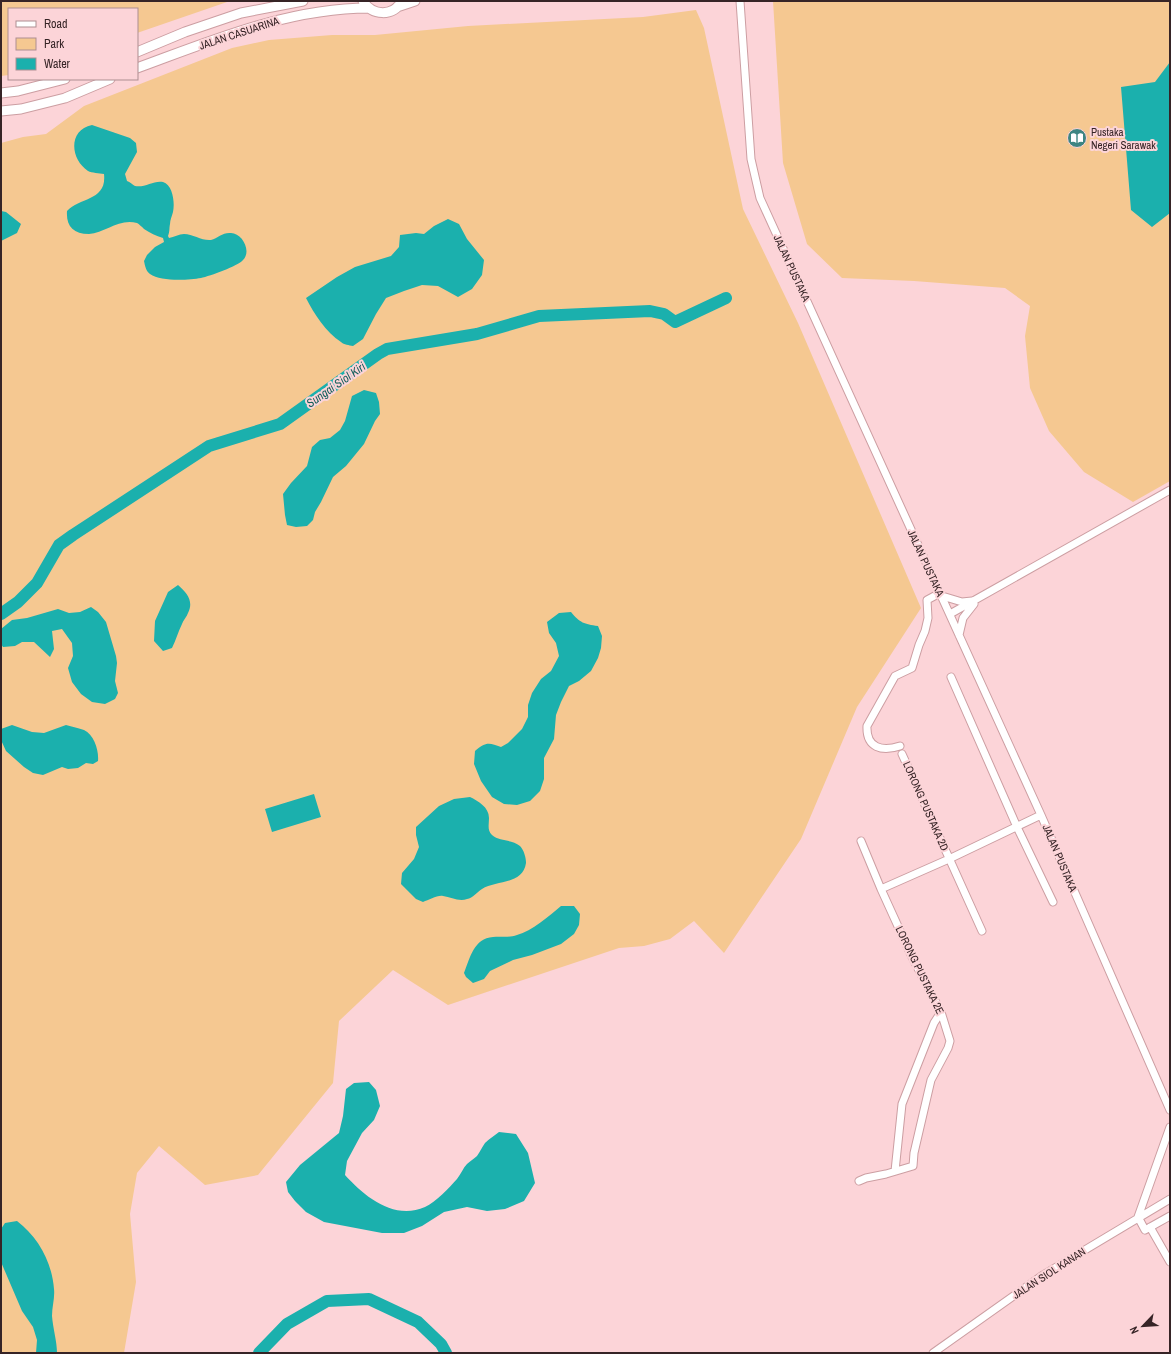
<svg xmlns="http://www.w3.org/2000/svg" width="1171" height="1354" font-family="'Archivo Narrow',sans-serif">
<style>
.green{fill:#f5c891}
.water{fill:#1bb0ad}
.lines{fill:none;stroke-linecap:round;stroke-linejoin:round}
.river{stroke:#1bb0ad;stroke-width:12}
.minor-casing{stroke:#cc9ea2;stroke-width:9}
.major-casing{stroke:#cc9ea2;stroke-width:11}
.minor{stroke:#fff;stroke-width:7}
.major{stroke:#fff;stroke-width:9}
.labels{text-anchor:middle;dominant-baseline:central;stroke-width:4;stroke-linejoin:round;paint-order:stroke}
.street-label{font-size:11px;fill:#362426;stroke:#fcd4d8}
.poi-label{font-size:11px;fill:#362426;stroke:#fcd4d8;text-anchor:start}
.water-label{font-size:12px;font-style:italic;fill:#16605d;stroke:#fcd4d8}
</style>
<rect width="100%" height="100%" fill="#fcd4d8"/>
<path class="green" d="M1,1H230L137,33V9H9V75L1,76Z
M773,1H1170V481L1133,502L1084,472L1049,431L1030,388L1025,336L1030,306L1005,288L914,281L842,278L807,244L783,163Z
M696,10L704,28L743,209L798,323L921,608L857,707L801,839L724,953L694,921L670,939L644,946L619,948L448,1005L393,970L339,1021L333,1083L258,1175L205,1185L159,1146L137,1173L130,1214L136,1282L124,1353H1V143L23,137L46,134L84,106L232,48L269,40L332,35H375L468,26L643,17Z"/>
<path class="water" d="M1170,62V213L1152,227L1131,210L1121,87L1155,82Z
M92,125L130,138L136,143L137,152L125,174L127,181C130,182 133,185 135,186C145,188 154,180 163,182C173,185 175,203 173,212C172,216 170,220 170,224C169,229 170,231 168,236L169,238C174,237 179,234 184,234C193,234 202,241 211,240C218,238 223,232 231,233C242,233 252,251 243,260C238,266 210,276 201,278C189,280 161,282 150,274C146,271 145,266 144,261L147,255L155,247L164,242L163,238C156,236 150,233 144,229C142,227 139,224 137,223C119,218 105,233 89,234C73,234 66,226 67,211C80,197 107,201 104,174C99,173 92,173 88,171C70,159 68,130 92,125Z
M1,211L6,212L21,224L17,233L1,241Z
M448,219L459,224L467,239L484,260L482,275L472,289L458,297L438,286L422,285L404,291L386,298L376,314L363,339L353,346C349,345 344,345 341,342C326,332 314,314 306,298L337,277L355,267L391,256L399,247L400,235L416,233L424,234L434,226Z
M364,390L376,393L379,402L380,414L375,421L364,444L346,466L333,477L321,502L315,512L313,520L307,526L296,527L287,525L285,515L283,494L291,483L307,466L312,447L320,440L330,438L340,430L345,421L352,396Z
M178,585C187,593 194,601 188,613C187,617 183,620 182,624C178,632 176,640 172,648L163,651L154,641L155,621L164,601L168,592Z
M91,607L98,612L106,622L116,656L117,663L115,681L118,693L115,699L105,704L92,702L81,694L72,682L68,668L73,656L72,643L62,629L52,631L54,649L50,657L34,642H22L15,646L3,647L1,644V629L12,620L27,618L58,609L69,613L80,612Z
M571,612C580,623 584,624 598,626L602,636L601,648L598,658L591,671L579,681L569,686L561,702L556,715L554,739L544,758V779L540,791L530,801L517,805L504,804L492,797L481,781L474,764L475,751C485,742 489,742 501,747L508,743L522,729L528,717V705L532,693L541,679L551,671L559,656L556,643L549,633L547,622L559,613Z
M12,725L32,732L44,733L66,725C72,727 79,728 84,730C94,735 99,750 98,761L93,764L86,763L78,768L68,769L62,767L43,775L33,773L24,767L6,751L1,740V729Z
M314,794L321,817L272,832L265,809Z
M470,797C478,801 489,807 489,818C489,824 487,830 492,835C500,842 512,839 520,846C524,850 526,858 526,863C523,885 496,880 482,889C477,892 473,898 467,899C459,902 451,897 443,896C437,895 429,900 423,902L416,899L401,884L402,873L414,859L419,847L416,835V827L439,806L454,799Z
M561,906H574L580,914L579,925L574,934L561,944L532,955L513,960L490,971L484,979L473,983L466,977L464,973C470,958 474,938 493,937C501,936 509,938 517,935C532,931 549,916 561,906Z
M369,1082L376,1090L380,1106L374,1120L362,1133L347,1161L345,1175C364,1196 394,1221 425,1207C436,1202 449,1188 457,1179C461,1174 463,1168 467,1164C470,1161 474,1159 477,1156C480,1152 482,1147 485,1143C489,1139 495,1135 499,1132L516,1134L528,1153L535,1183L524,1201L505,1209L487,1211L467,1207L444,1212L422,1226L404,1233H382L324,1222L306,1212L295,1201L288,1192L286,1182L300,1165L339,1133L343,1116L346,1089L354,1083Z
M17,1221C38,1237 52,1262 54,1289C55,1298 52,1307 52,1316C53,1329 57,1341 57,1353H36L37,1340L33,1327L22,1311L1,1262V1229L5,1223Z"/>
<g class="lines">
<path class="river" d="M1,614L18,602L37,583L59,545L73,535L209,446L280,424L378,354L387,349L477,334L539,316L650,311L664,314L675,322L726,298
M259,1353L287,1324L327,1301L369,1299L418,1322L441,1344L446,1353"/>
<g class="minor-casing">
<path id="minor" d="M740,1L751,159L760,198L1041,815L1170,1110
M942,596L962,602L972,601
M950,614L1170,490
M959,635L963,618L974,604
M951,677L1017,827L1053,902
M900,746C882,752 866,748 867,726L895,676L912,668L919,645L925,631L928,618L927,600L940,593
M902,754L982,931
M881,889L949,859L1041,815
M1170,1127L1138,1217L1145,1230L1170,1216
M895,1171L902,1104L934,1023L941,1012
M859,1181L866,1178L886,1174L913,1166L914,1153L931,1080L948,1048L950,1041L941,1012L912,957L881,889L861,841
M1150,1227L1170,1262
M933,1353L1043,1275L1170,1199"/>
</g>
<g class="major-casing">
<path id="major" d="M363,1C372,16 393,17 402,1
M397,7L415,1
M137,52L185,32L241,13L303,1
M137,68C211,41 288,8 369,8
M1,93L18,91L65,79
M1,111L21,109L65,98L110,79"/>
</g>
<use href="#minor" class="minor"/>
<use href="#major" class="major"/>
</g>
<defs>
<g id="library-disc" transform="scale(1)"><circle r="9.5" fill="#3d8582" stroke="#fcd4d8"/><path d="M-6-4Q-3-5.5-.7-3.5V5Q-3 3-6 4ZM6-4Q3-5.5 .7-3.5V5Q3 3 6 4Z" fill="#fff"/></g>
</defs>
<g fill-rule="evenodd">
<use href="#library-disc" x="1077" y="138"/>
</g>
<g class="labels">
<g class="street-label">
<text transform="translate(239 33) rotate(-18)">JALAN CASUARINA</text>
<text transform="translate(792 268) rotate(65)">JALAN PUSTAKA</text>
<text transform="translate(926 563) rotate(65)">JALAN PUSTAKA</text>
<text transform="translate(926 806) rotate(66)">LORONG PUSTAKA 2D</text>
<text transform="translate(1060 858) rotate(67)">JALAN PUSTAKA</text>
<text transform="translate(920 970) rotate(64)">LORONG PUSTAKA 2E</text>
<text transform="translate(1049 1273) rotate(-33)">JALAN SIOL KANAN</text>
</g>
<g class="poi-label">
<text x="1091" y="132">Pustaka<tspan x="1091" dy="13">Negeri Sarawak</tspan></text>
</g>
<g class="water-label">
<text transform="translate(336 385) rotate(-35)">Sungai Siol Kiri</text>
</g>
</g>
<rect width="1171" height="1354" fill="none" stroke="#362426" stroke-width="4"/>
<rect x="8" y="8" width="130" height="72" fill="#fcd4d8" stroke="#ad8e91"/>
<rect x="16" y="21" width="20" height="6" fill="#ffffff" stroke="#ad8e91"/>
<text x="44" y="28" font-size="12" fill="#362426">Road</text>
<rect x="16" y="38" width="20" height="12" fill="#f5c891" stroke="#ad8e91"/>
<text x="44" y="48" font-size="12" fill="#362426">Park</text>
<rect x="16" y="58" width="20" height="12" fill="#1bb0ad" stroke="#ad8e91"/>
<text x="44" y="68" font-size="12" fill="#362426">Water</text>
<g transform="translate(1143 1326) rotate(245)" stroke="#fcd4d8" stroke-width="3" paint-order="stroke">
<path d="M0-3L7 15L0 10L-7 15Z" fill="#362426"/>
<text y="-6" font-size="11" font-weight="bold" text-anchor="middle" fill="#362426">N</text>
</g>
</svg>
